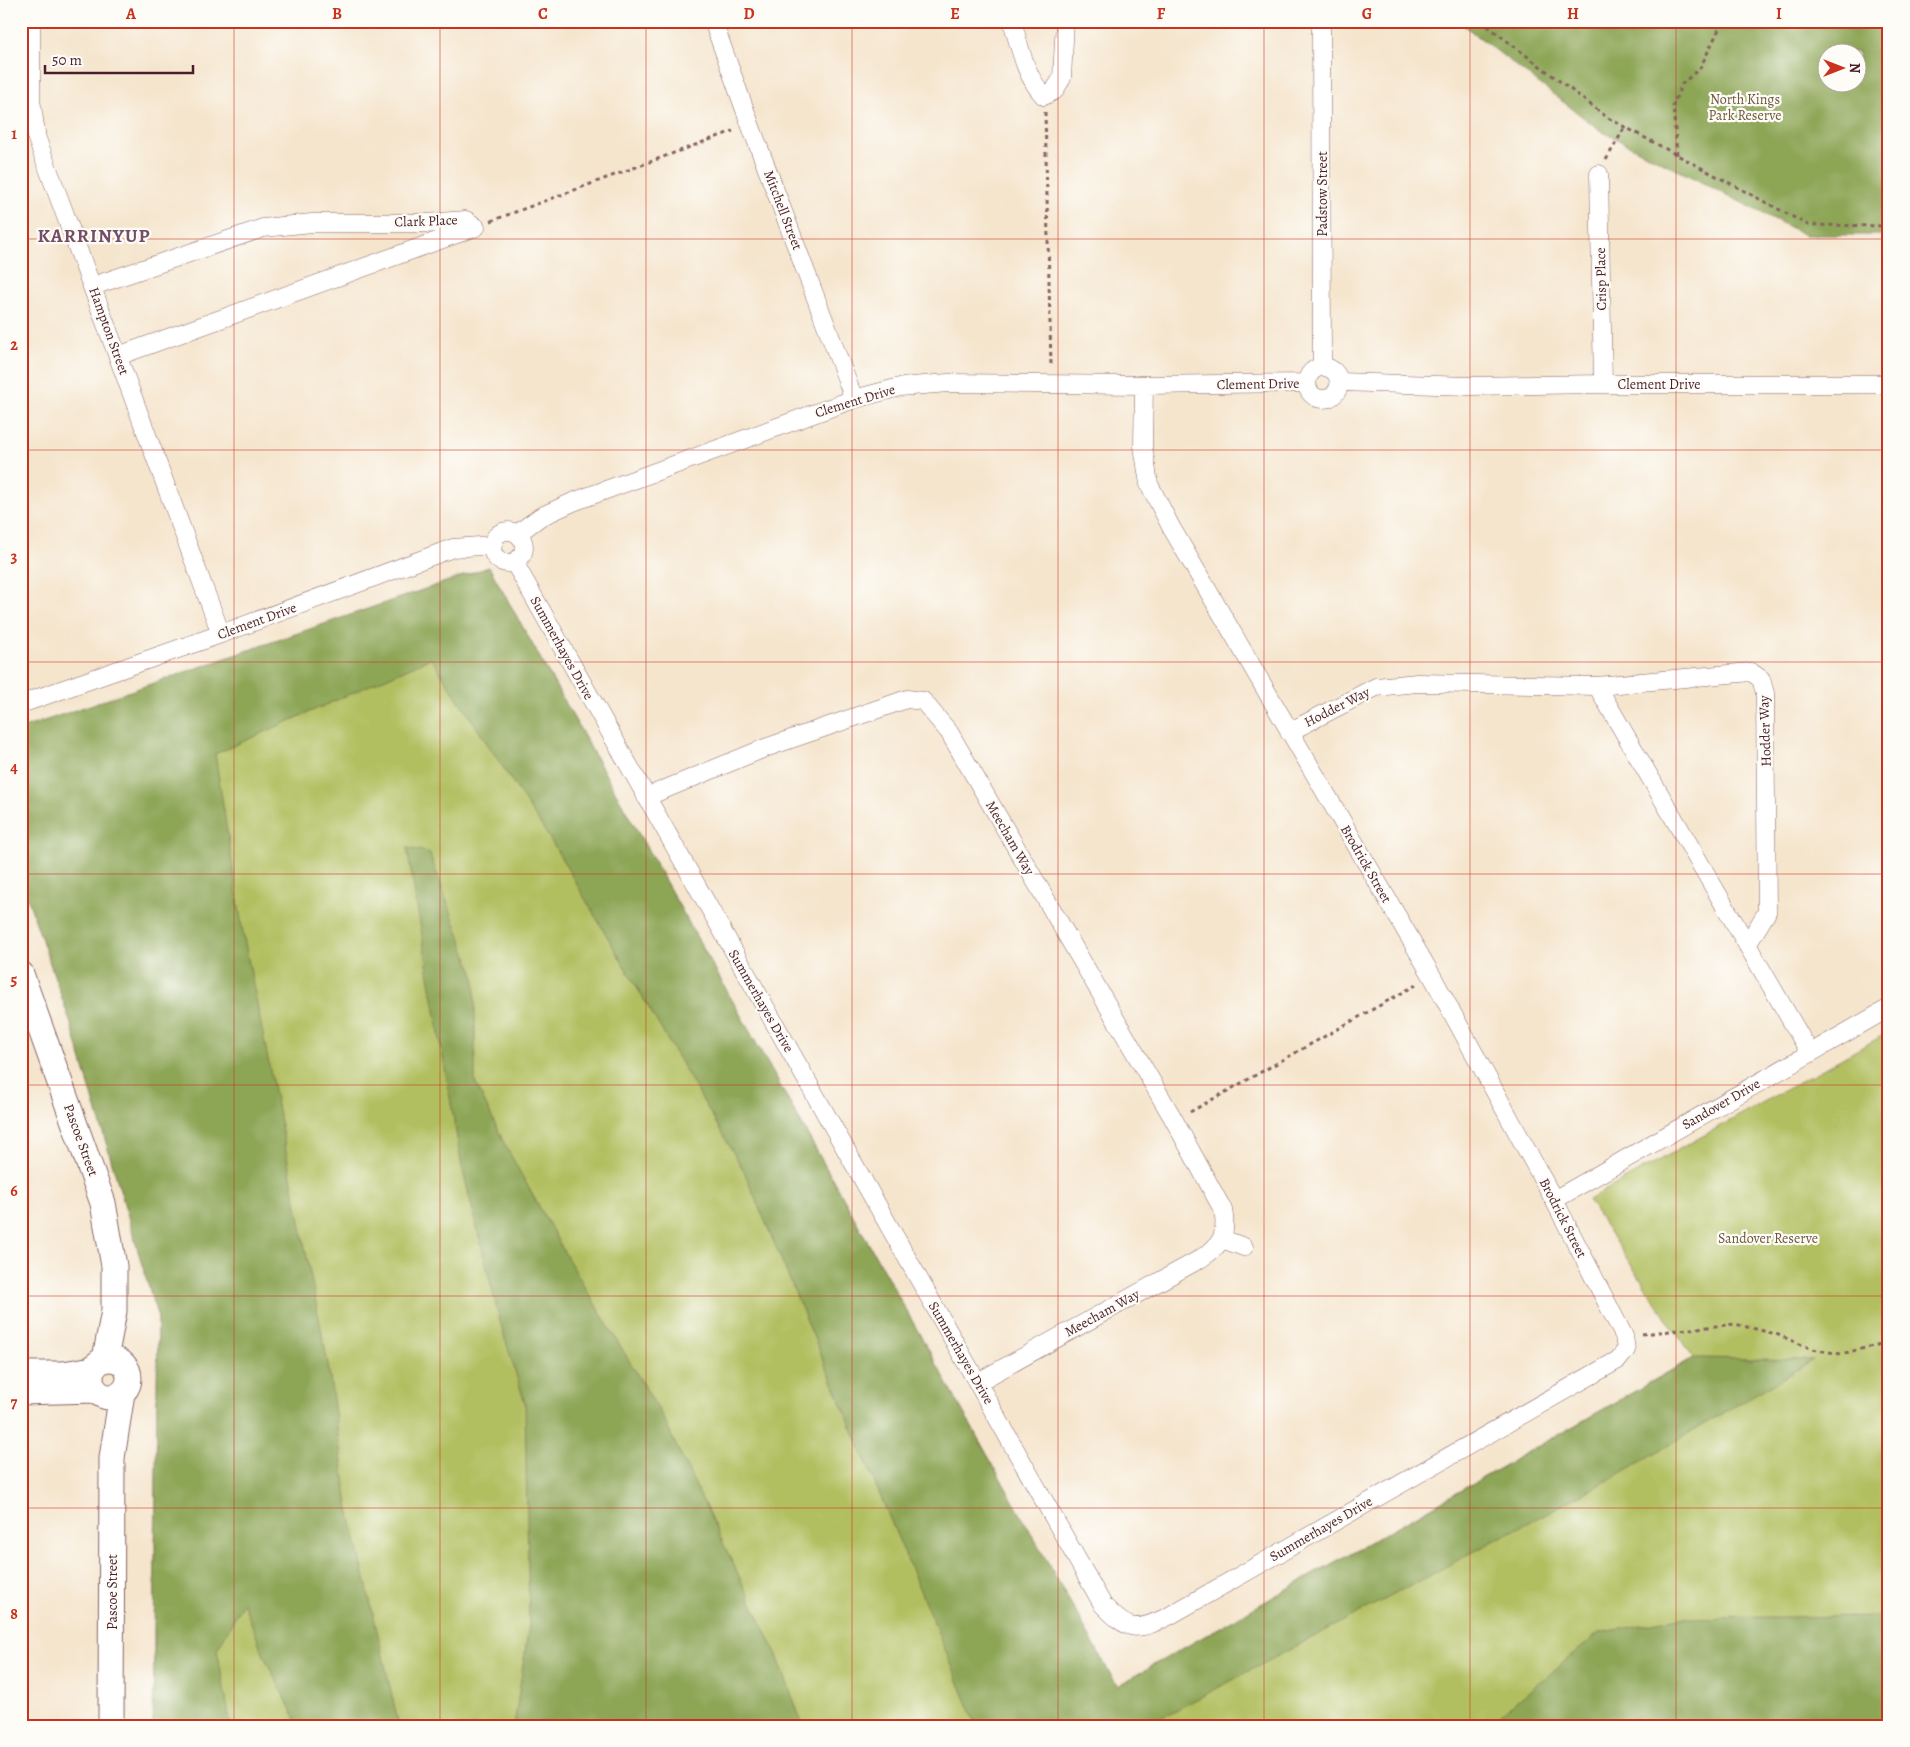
<svg xmlns="http://www.w3.org/2000/svg" width="1910" height="1747" font-family="Alegreya,serif">
<style>
.green{fill:#b2bf61;stroke:#7e6f46}
.forest{fill:#8da657;stroke:#6c6241;fill-rule:evenodd}
.lines{fill:none;stroke-linecap:round;stroke-linejoin:round}
.street-casing{stroke:#866464;stroke-width:19}
.secondary-casing{stroke:#866464;stroke-width:27}
.path{stroke:#866464;stroke-width:3;stroke-dasharray:4 4;stroke-linecap:butt}
.street{stroke:#fff;stroke-width:18}
.secondary{stroke:#fff;stroke-width:25}
.grid{fill:none;stroke:#c8321e;stroke-width:1;stroke-opacity:0.55}
.labels{text-anchor:middle;dominant-baseline:central;stroke-width:4.5;stroke-linejoin:round;paint-order:stroke}
.park-label{font-size:14px;fill:#6e573e;stroke:#fdfcf7}
.street-label{font-size:14px;fill:#4a1f2b;stroke:#fdfcf7}
.district-label{font-size:19px;font-weight:bold;letter-spacing:1px;fill:#744e66;stroke:#fdfcf7}
.neatline{fill:none;stroke:#c8321e;stroke-width:2}
.grid-label{font-size:16px;text-anchor:middle;font-weight:bold;fill:#c8321e}
</style>
<rect width="100%" height="100%" fill="#fdfcf7"/>
<filter id="ink" filterUnits="userSpaceOnUse"><feTurbulence type="fractalNoise" baseFrequency=".02" numOctaves="2"/><feDisplacementMap in="SourceGraphic" scale="10" xChannelSelector="R" yChannelSelector="G"/><feConvolveMatrix kernelMatrix="1 2 1 2 8 2 1 2 1" color-interpolation-filters="sRGB"/></filter>
<filter id="wash" filterUnits="userSpaceOnUse"><feTurbulence type="fractalNoise" baseFrequency=".0096" numOctaves="4" result="noise"/><feDisplacementMap in="SourceGraphic" scale="20" xChannelSelector="R" yChannelSelector="G"/><feGaussianBlur stdDeviation="1.12" result="paint"/><feColorMatrix in="noise" values="0 0 0 0 0 0 0 0 0 0 0 0 0 0 0 0 0 1.4 0 .05"/><feComposite in="paint" operator="in"/></filter>
<g filter="url(#wash)">
<rect width="100%" height="100%" fill="#f5e5cd"/>
<path class="green" d="M489,567L1117,1686L1693,1358L1588,1200L1889,1032V1726H153L158,1318L71,1024L21,879V729Z"/>
<path class="forest" d="M1458,21H1889V235H1805L1601,131ZM1828,52H1858V82H1828Z
M489,567L1117,1686L1694,1358L1813,1360L1618,1475L1146,1726H977L744,1171L552,842L431,658L215,754L243,933L328,1364L348,1505L399,1726H299L264,1656L243,1602L217,1650L231,1726H153L158,1318L71,1024L21,879V729Z
M407,848L429,852L475,978V1082L505,1145L568,1259L661,1414L776,1653L803,1726H514L529,1625L525,1403L502,1329L462,1167Z
M1889,1616V1726H1487L1599,1633L1679,1618Z"/>
</g>
<g filter="url(#ink)">
<g class="lines">
<g class="street-casing">
<path id="street" d="M31,21V100L37,139L221,634
M713,21L750,124L854,399
M1012,21C1020,47 1025,76 1044,96L1054,91L1062,78L1065,21
M1321,21L1322,367
M1599,174L1603,384
M93,286L263,228L312,223H426L466,220L476,227
M118,356L476,227
M1307 383a16 16 0 1 1 32 0a16 16 0 1 1-32 0Z
M1339,382L1469,386L1603,384H1889
M492 547a16 16 0 1 1 32 0a16 16 0 1 1-32 0Z
M517,534L540,517L573,502L854,399L900,387L948,383L1144,385L1307,383
M514,562L1103,1605C1129,1632 1136,1632 1169,1616L1618,1360L1626,1350L1624,1336L1554,1200L1432,976L1171,527L1149,484L1143,446L1144,385
M1597,686L1810,1053
M21,704L221,634L453,548L493,545
M1289,732L1376,687L1417,683L1597,686L1751,672L1761,679L1765,693L1767,912L1747,945
M646,797L765,748L907,699L923,701L949,732L1174,1120L1223,1210C1228,1235 1221,1246 1200,1259L978,1382
M1554,1200L1889,1008
M1222,1239L1244,1247"/>
</g>
<g class="secondary-casing">
<path id="secondary" d="M21,974L103,1203L114,1266V1311L105,1359
M91 1378a19 19 0 1 1 38 0a19 19 0 1 1-38 0Z
M21,1374H63L93,1369
M21,1392L95,1390
M111,1726L112,1458L122,1393"/>
</g>
<path class="path" d="M1481,21L1608,118L1808,225L1889,226
M1045,112L1051,366
M1677,155L1673,105L1682,84L1700,68L1723,21
M1606,160L1625,127
M491,221L733,131
M1190,1112L1416,985
M1642,1334L1735,1324L1776,1334L1812,1349L1841,1354L1889,1342"/>
<use href="#street" class="street"/>
<use href="#secondary" class="secondary"/>
</g>
</g>
<path class="grid" d="M234,21V1726M440,21V1726M646,21V1726M852,21V1726M1058,21V1726M1264,21V1726M1470,21V1726M1676,21V1726M21,239H1889M21,450H1889M21,662H1889M21,874H1889M21,1085H1889M21,1296H1889M21,1508H1889"/>
<g class="labels">
<g class="park-label">
<text x="1745" y="99">North Kings<tspan x="1745" dy="16">Park Reserve</tspan></text>
<text x="1768" y="1238">Sandover Reserve</text>
</g>
<g class="street-label">
<text transform="translate(1322 194) rotate(-90)">Padstow Street</text>
<text transform="translate(783 210) rotate(69)">Mitchell Street</text>
<text transform="translate(426 221) rotate(-2)">Clark Place</text>
<text transform="translate(1601 279) rotate(-91)">Crisp Place</text>
<text transform="translate(109 331) rotate(70)">Hampton Street</text>
<text transform="translate(1258 384) rotate(-1)">Clement Drive</text>
<text x="1659" y="384">Clement Drive</text>
<text transform="translate(855 401) rotate(-17)">Clement Drive</text>
<text transform="translate(257 621) rotate(-20)">Clement Drive</text>
<text transform="translate(562 648) rotate(61)">Summerhayes Drive</text>
<text transform="translate(1337 707) rotate(-27)">Hodder Way</text>
<text transform="translate(1765 731) rotate(-92)">Hodder Way</text>
<text transform="translate(1010 838) rotate(60)">Meecham Way</text>
<text transform="translate(1366 864) rotate(60)">Brodrick Street</text>
<text transform="translate(761 1001) rotate(60)">Summerhayes Drive</text>
<text transform="translate(1721 1104) rotate(-30)">Sandover Drive</text>
<text transform="translate(81 1140) rotate(70)">Pascoe Street</text>
<text transform="translate(1563 1218) rotate(63)">Brodrick Street</text>
<text transform="translate(1102 1313) rotate(-29)">Meecham Way</text>
<text transform="translate(961 1353) rotate(60)">Summerhayes Drive</text>
<text transform="translate(1321 1529) rotate(-30)">Summerhayes Drive</text>
<text transform="translate(112 1592) rotate(-90)">Pascoe Street</text>
</g>
<g class="district-label">
<text x="94" y="236">KARRINYUP</text>
</g>
</g>
<rect width="1910" height="1747" fill="none" stroke="#fdfcf7" stroke-width="55"/>
<g transform="translate(1842 68) rotate(90)"><circle r="24" fill="#fdfcf7" stroke="#b5a4a5"/>
<path d="M0-4L9 19L0 12L-9 19Z" fill="#c8321e"/>
<text y="-8" font-size="14" font-weight="bold" text-anchor="middle" fill="#4a1f2b">N</text>
</g>
<path d="M45 65v8h148v-8" fill="none" stroke="#4a1f2b" stroke-width="2.5"/>
<text x="52" y="65" font-size="15" fill="#4a1f2b" stroke="#fdfcf7" stroke-width="4" paint-order="stroke">50 m</text>
<rect x="28" y="28" width="1854" height="1692" class="neatline"/>
<g class="grid-label">
<text x="131" y="19">A</text>
<text x="337" y="19">B</text>
<text x="543" y="19">C</text>
<text x="749" y="19">D</text>
<text x="955" y="19">E</text>
<text x="1161" y="19">F</text>
<text x="1367" y="19">G</text>
<text x="1573" y="19">H</text>
<text x="1779" y="19">I</text>
<text x="14" y="139">1</text>
<text x="14" y="350">2</text>
<text x="14" y="562">3</text>
<text x="14" y="773">4</text>
<text x="14" y="985">5</text>
<text x="14" y="1196">6</text>
<text x="14" y="1408">7</text>
<text x="14" y="1619">8</text>
</g>
</svg>
